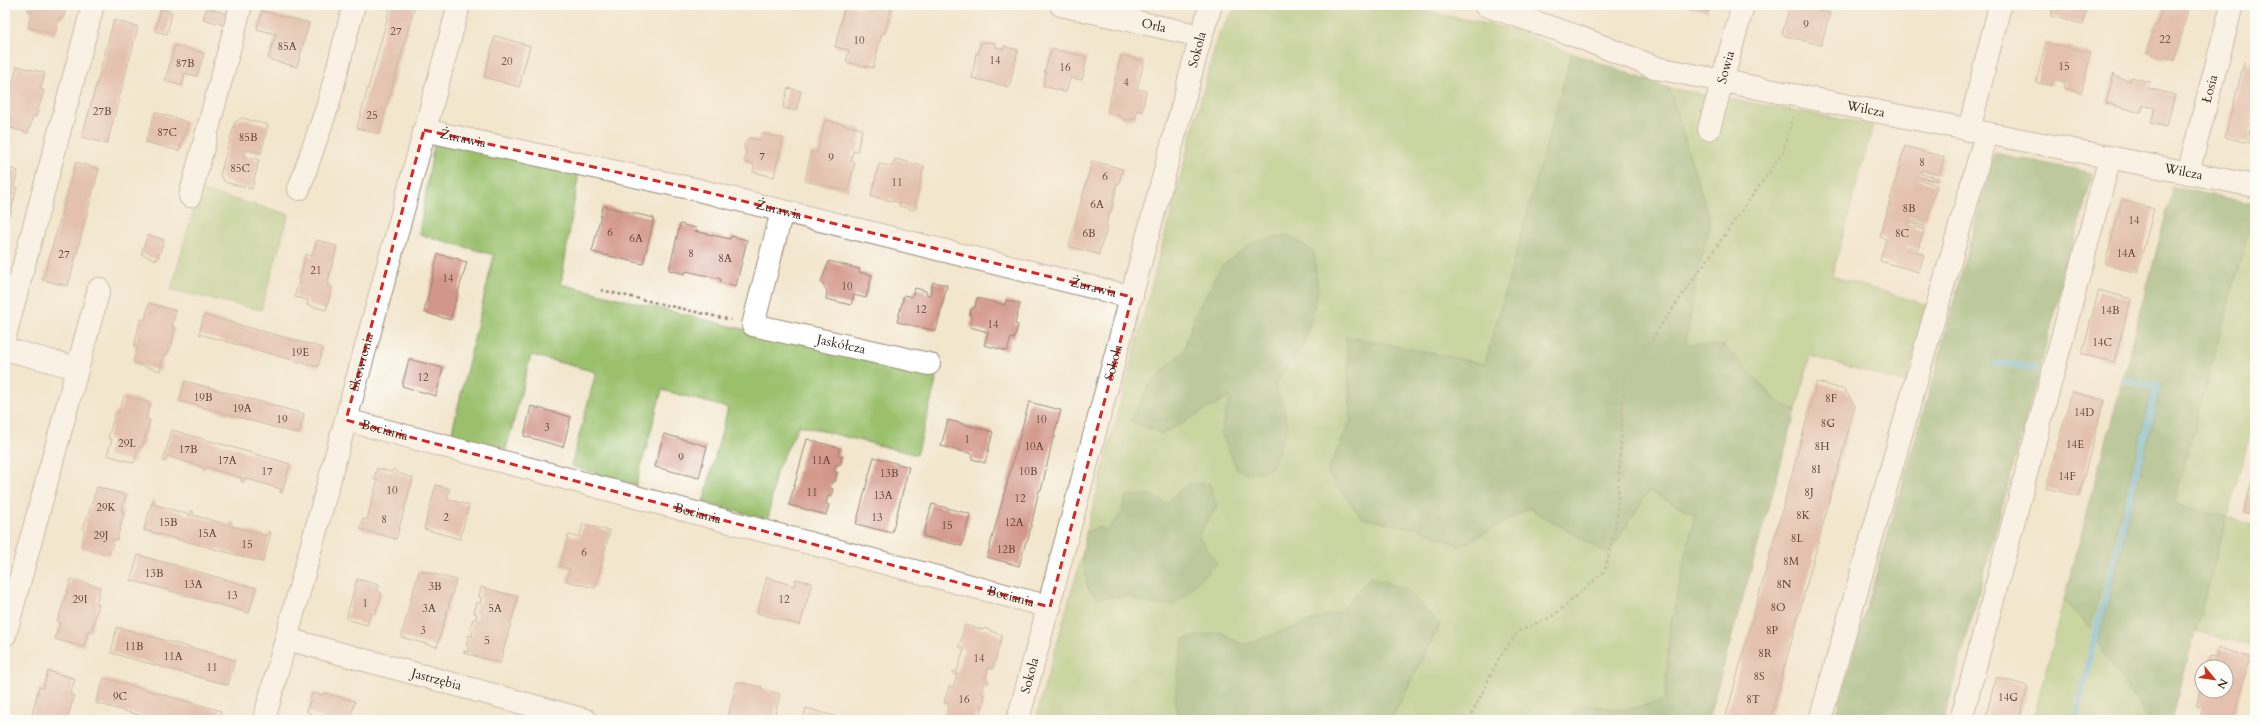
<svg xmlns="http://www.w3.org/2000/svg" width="2260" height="725" font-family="Cardo,serif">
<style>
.green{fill:#9ac06c;stroke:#6a7545;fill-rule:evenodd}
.forest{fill:#7ba660;stroke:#5b683f}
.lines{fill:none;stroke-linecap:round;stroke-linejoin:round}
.stream{stroke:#54b1d2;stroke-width:7}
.building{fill:#d3968a}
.minor-casing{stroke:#968876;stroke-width:24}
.path{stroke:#968876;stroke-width:2.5;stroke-dasharray:3 3;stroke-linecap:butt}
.minor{stroke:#fff;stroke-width:22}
.marked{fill:none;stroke:#d62828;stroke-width:3;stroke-dasharray:8 5;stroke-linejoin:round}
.labels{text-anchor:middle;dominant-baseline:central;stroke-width:3.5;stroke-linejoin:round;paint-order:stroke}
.number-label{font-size:11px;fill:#614539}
.street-label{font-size:13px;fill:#3b2a1e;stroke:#fdfcf7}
</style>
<rect width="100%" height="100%" fill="#fdfcf7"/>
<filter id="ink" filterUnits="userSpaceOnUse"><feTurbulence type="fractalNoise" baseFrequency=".025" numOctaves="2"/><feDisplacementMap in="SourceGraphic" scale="8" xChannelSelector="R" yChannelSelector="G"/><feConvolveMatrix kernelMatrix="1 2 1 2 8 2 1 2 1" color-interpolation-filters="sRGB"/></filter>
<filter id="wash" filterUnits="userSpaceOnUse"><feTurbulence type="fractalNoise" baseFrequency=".012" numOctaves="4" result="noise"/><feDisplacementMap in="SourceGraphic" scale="16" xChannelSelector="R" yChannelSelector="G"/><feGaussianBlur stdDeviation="0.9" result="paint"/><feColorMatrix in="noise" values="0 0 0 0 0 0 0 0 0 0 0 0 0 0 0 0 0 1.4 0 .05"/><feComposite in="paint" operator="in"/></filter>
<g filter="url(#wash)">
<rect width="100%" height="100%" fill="#f2e6cd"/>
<path class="green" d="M1237,5H1398L1511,29L1572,53L1485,364L1346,337L1351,420L1327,472L1362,518L1421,529L1461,546L1529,508L1608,554L1649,491L1695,514L1669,632L1665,701L1623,710L1578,704L1571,720H1391L1440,625L1370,577L1341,611L1243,645L1221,632L1175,697L1180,720H1035L1082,555L1088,588L1097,598L1128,596L1147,603L1202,576L1216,563L1198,535L1217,507L1188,483L1166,504L1151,495L1121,514L1107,531L1098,527L1086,533L1218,35ZM1318,293L1304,345L1273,385L1283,406L1230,396L1162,434L1149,385L1183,352Z
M1669,88L1873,125L1832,276L1927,305L1906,383L1810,356L1796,411L1777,401L1724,346L1686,344L1697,275L1710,222Z
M435,138L579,171L561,284L937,377L917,455L799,425L776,471L768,519L703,503L728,408L662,390L636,485L571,466L596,372L531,355L506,450L451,436L494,255L419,234Z
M199,190L289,214L261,310L171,290Z
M2255,207V416L2227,517L2255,526V647L2196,631L2227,517L2173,504Z
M2124,375L2162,383L2098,644L2149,720H2033L2064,599L2091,629L2152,390L2121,386Z"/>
<path class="forest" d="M1572,53L1669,88L1710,222L1697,275L1686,344L1724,346L1777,401L1796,411L1708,720H1571L1577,704L1623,710L1665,701L1669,632L1695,514L1649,491L1608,554L1529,508L1461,546L1421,529L1362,518L1327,472L1351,420L1346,336L1485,364Z
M1994,153L2093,173L1944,720H1834L1931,386Z
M2173,187L2255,204V207L2173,504L2227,517L2171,720H2149L2098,644L2162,384L2124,375Z
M1289,235L1314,252L1318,293L1304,345L1274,385L1283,406L1288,428L1271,468L1250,474L1237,470L1221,432L1230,396L1162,434L1131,421L1149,385L1183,352L1195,315L1221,267L1252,243Z
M2121,386L2152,390L2091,629L2064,599Z
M1188,483L1210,484L1217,507L1198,535L1217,563L1175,605L1151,604L1128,596L1097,598L1088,588L1082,555L1086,533L1098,527L1107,531L1121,514L1126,496L1151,495L1166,504Z
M1370,577L1405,589L1440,624L1391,720H1180L1175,697L1183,639L1221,632L1243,645L1341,611Z"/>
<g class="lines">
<path class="stream" d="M1996,363L2034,368
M2075,720L2157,386L2126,380"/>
</g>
<g id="blocks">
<path class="building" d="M30,5H67L63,19L59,18L55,35L28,27L32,11L28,10Z
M391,5H415L379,134L357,128Z
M845,5L863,9L864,5H892L885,33H882L873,68L846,62L849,50L835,47Z
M1684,5H1708L1707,10H1709V12Z
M1790,5H1799L1830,13L1821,45L1782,35Z
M2045,5H2091L2087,8L2083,24L2051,16L2053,7Z
M2163,5H2189L2175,60L2165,57L2162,59L2147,52L2154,25L2157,26Z
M207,8L231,15L227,26L203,19Z
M160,9L172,12L167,34L155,31Z
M262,11L309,23L297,67L268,59L276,34L257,29Z
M114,20L138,27L107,144L82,137Z
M495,36L530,46L519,87L484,77Z
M981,42L996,43L995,47L1004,49V45L1006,47L1018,50L1009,87L972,78L976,53L978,54Z
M2046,42L2091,53L2081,93L2063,88L2065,82L2053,79L2051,86L2036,82Z
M175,45L204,53L197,76L185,73L182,86L165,81Z
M1052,49L1087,57L1082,80L1070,78L1066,92L1043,86L1046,72H1044Z
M1121,55L1144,61L1137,89L1146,91L1142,111L1137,110L1135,119L1128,120L1123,119L1120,116L1107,112Z
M2244,63L2255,66V121L2253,129L2250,128L2249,133H2252L2249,143L2225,137Z
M17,66L45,73L40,89L44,90L36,117L33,116L28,133L5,126V97L9,81L13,82Z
M2114,73L2115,76L2130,81L2131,77L2150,82L2148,88L2175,95L2166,127L2151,123L2155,108L2143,105L2141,113L2106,103Z
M788,88L801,91L796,111L783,108Z
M155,112L188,122L179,151L146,142Z
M242,118L268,125L261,153L246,150L244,156L259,160L252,189L225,182L220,175L235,122Z
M825,120L862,129L857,152L853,151L851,161L855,162L848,191L805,181L811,152L817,153Z
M762,133L783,138L774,177L753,172L754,164L744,162L746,151L744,147L745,143L749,138L760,140Z
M1905,146L1944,157L1939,175L1922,170L1921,174L1938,178L1937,181L1921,177L1920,180L1937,185L1927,220L1909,216V219L1926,224L1925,226L1908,222L1907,225L1924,230L1918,249L1908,246L1907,249L1924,254L1919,272L1880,261L1886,239L1880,237Z
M895,159L924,166L914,210L899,206L900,203L871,196L879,164L892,167Z
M1092,161L1123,169L1119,184L1117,183L1111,212L1110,211L1106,224L1108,226L1099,252L1100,255L1069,246Z
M76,162L99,169L68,286L43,280Z
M5,167L18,171L14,187L17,188L10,215L5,214Z
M2122,200L2154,209L2137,273L2105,264Z
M603,206L654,218L643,264L592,252Z
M680,224L696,228L695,231L712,235L730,239L731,236L747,240L736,286L720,282L721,279L686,271L685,274L669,270Z
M148,235L164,240L157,260L141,254Z
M317,240L337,246L327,285L332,287L326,310L307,305L308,300L295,297L306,254L312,256Z
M438,254L459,259V260L467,262L450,320L424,312Z
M829,261L860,269L859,272L872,275L866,298L854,295L851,305L826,299L827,291L821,282Z
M933,282L947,285L936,331L897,322L904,295L912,297L915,288L926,291V294L930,295Z
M2099,290L2131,299L2114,362L2082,354Z
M977,298L1005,305L1006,300L1020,304L1015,324L1018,325L1014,339L1011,338L1007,351L984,345L988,332L970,327L972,318L970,314L971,309L975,307Z
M149,303L176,311L172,327L175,328L172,342L167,355H164L160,371L133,363L137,347L134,346L141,319L145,320Z
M204,315L323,348L318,367L199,334Z
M409,359L443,368L436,396L402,386Z
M185,381L304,414L299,434L180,401Z
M1817,382L1845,390L1855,406L1796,624L1770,720H1725Z
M2072,392L2104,400L2079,496L2046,488Z
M124,396L151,403L146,419L150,420L142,448L139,447L134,463L107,455L112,439L108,438L116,411L119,412Z
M1029,402L1061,410L1054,435L1056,437L1053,438L1042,487L1041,490H1039L1028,540L1026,541L1019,566L987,557Z
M531,406L571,417L563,447L524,436Z
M948,420L993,432L985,463L972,459L973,454L941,446Z
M172,430L290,464L282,493L280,492L281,489L245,478L243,482H241L242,478L206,467L204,471L202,470L203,467L167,456L165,461H163Z
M664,434L707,446L699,478L655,467Z
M807,439L840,448L838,455L842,456L840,465L836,464L834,472H837L835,482L832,481L830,488L833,489L831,497L828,496L826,504L829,505L826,515L789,505Z
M874,457L909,467L892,533L856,524Z
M377,468L391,472L394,469L400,474L413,478L396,539L360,529L363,519L367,520L372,500L378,480L374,479Z
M2255,470V515L2243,512Z
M436,485L450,489L447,499L469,505L460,539L424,529Z
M97,487L126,495L121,511L124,512L117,540L114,539L109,555L81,547L85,531L83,530Z
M153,499L155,500L153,504L190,515L191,511H193V515L229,525L230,521L232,522L231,526L268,536L269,532L271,533L263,562L144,530Z
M932,504L970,514L962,546L923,536Z
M583,524L610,531L595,588L566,581L570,569L560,566L568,535L579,537Z
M138,555L256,588L249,613L131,580Z
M419,570L456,580L437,647L401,637Z
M767,577L794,586L796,579L812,583L800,625L757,613Z
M71,579L100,587L96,604H99L91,632L88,631L84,647L55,639L60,623L57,622Z
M357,579L379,585L377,591L382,593L375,614L371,613L367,625L346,619Z
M481,587L518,597L500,663L464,653V651L468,652L469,646L466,645L469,635L472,636L473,630L470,629L473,619H476L477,614L474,613L477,603H480L482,598L479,597Z
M965,625L983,630L985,628L1002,636L993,669L988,668L985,680L989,681L988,684L984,682L981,694L985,695L980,716L975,715L974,720H944L949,704L944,703L949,686L953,687L957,675L953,674V671L957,672L964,649L959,647Z
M117,627L235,660L228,685L111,653Z
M2219,648L2250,657L2233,720H2214L2200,716L2203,708L2196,706L2202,686V691H2226V667H2207L2210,656L2216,657Z
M48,671L75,679L70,695L74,696L67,720H34L36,715L32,714L39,687L43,688Z
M1996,677L2028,686L2019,720H1985Z
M104,678L221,711L218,720H157L96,703Z
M737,682L762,687L761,689L780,694L773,720H727Z
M312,693L323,695L324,693L355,701L350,720H326L307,712Z
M806,708L834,716L833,718L838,720H798L804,717Z"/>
</g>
</g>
<g filter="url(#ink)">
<use href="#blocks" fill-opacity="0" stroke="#968876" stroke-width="1"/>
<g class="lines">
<g class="minor-casing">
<g id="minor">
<path id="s1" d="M1061,5L1201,36"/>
<path id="s2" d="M1485,5L1576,36L1657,68L2255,186"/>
<path id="s3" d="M1709,129L1743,5"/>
<path id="s4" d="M424,130L694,189L1132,297"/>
<path d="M1969,130L2000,5"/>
<path id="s5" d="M2188,173L2232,5"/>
<path d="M299,189L328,105L354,5"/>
<path d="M190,196L241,5"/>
<path id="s6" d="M782,211L753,325L929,364"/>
<path d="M5,336L93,5"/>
<path d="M5,349L77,368"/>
<path id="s7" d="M346,420L1050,607"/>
<path d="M5,635L99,289"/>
<path id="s8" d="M287,639L586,720"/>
<path id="s9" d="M264,720L459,5"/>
<path id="s10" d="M1018,720L1201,36L1211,5"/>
<path d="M1820,720L1986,134"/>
<path d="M1961,720L2110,157"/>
</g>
</g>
<path class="path" d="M1443,5L1464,9
M601,290L731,320
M1469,720L1499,658L1519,631L1553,616L1605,571L1617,517L1624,378L1783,152L1793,116"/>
<use href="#minor" class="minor"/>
</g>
</g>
<path d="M0 0H2260V725H0ZM424,130L694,189L1132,297L1050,607L346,420Z" fill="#f2e6cd" fill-opacity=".55" fill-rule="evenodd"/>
<path class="marked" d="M424,130L694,189L1132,297L1050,607L346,420Z"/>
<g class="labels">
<g class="number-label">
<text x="1806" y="24">9</text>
<text x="396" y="31">27</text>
<text x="2165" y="39">22</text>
<text x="859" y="40">10</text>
<text x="287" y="46">85A</text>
<text x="995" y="60">14</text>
<text x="507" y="61">20</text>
<text x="185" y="63">87B</text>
<text x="2064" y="66">15</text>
<text x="1065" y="67">16</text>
<text x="1126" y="82">4</text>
<text x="102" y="111">27B</text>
<text x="372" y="115">25</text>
<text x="167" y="132">87C</text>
<text x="248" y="137">85B</text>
<text x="762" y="156">7</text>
<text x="831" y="157">9</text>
<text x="1922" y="162">8</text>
<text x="240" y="168">85C</text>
<text x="1105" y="176">6</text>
<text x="897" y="182">11</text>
<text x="1097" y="204">6A</text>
<text x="1909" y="208">8B</text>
<text x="2134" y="220">14</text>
<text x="610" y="232">6</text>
<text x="1089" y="233">6B</text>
<text x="1902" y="233">8C</text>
<text x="636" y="238">6A</text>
<text x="691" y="253">8</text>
<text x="2126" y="253">14A</text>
<text x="64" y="254">27</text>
<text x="725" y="258">8A</text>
<text x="316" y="270">21</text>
<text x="448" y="278">14</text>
<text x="847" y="286">10</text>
<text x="921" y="309">12</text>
<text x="2110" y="310">14B</text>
<text x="993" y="324">14</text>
<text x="2102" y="342">14C</text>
<text x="300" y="352">19E</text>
<text x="423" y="377">12</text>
<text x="203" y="397">19B</text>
<text x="1831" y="398">8F</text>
<text x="242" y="408">19A</text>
<text x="2084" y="412">14D</text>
<text x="282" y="419">19</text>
<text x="1041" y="419">10</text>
<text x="1828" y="423">8G</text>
<text x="547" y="427">3</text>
<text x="967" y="439">1</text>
<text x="127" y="443">29L</text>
<text x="2075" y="444">14E</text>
<text x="1034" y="446">10A</text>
<text x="1822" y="446">8H</text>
<text x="188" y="449">17B</text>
<text x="681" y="457">9</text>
<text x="227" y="460">17A</text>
<text x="821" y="460">11A</text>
<text x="1816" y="469">8I</text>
<text x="267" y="471">17</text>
<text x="1028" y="471">10B</text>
<text x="889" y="473">13B</text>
<text x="2067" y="476">14F</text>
<text x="392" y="490">10</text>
<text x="812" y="492">11</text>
<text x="1809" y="492">8J</text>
<text x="883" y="495">13A</text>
<text x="1020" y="498">12</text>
<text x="106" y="507">29K</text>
<text x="1803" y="515">8K</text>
<text x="446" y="517">2</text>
<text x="877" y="517">13</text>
<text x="384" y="519">8</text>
<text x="168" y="522">15B</text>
<text x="1014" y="522">12A</text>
<text x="947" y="525">15</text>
<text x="207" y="533">15A</text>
<text x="101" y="535">29J</text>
<text x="1797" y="538">8L</text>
<text x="247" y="544">15</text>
<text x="1006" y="549">12B</text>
<text x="584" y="552">6</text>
<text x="1791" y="561">8M</text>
<text x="154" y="573">13B</text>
<text x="193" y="584">13A</text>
<text x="1784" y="584">8N</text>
<text x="435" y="586">3B</text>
<text x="232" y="595">13</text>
<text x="80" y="599">29I</text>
<text x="784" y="599">12</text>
<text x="365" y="603">1</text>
<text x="1778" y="607">8O</text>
<text x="429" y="608">3A</text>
<text x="495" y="608">5A</text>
<text x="423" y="630">3</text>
<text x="1772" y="630">8P</text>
<text x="487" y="640">5</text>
<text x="134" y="646">11B</text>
<text x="1765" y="653">8R</text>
<text x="173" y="656">11A</text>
<text x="979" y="658">14</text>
<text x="212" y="667">11</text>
<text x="1759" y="676">8S</text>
<text x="120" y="696">9C</text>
<text x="2008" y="697">14G</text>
<text x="964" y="699">16</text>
<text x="1753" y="699">8T</text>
</g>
<g class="street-label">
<text stroke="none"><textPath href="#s1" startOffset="95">Orla</textPath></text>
<text stroke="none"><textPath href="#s10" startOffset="694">Sokola</textPath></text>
<text stroke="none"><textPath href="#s3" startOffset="64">Sowia</textPath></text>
<text stroke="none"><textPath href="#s5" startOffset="87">Łosia</textPath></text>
<text stroke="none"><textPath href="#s2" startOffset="396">Wilcza</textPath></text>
<text stroke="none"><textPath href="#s4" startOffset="40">Żurawia</textPath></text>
<text stroke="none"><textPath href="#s2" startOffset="720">Wilcza</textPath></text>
<text stroke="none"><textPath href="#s4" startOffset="364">Żurawia</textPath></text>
<text stroke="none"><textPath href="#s4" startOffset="688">Żurawia</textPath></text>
<text stroke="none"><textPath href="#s6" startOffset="208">Jaskółcza</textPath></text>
<text stroke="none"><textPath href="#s9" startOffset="371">Skowronia</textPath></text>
<text stroke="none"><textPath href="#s10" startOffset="370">Sokola</textPath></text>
<text stroke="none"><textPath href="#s7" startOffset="40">Bociania</textPath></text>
<text stroke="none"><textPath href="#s7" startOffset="364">Bociania</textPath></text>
<text stroke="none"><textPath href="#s7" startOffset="688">Bociania</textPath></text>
<text stroke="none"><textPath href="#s10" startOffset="46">Sokola</textPath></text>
<text stroke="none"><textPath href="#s8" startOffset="155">Jastrzębia</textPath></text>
</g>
</g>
<rect width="2260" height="725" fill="none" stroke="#fdfcf7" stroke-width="20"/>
<g transform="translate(2214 679) rotate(119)"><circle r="19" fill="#fdfcf7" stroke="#afa8a0"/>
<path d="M0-3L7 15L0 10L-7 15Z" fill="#c8321e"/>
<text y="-6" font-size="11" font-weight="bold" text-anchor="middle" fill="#3b2a1e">N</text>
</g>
</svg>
